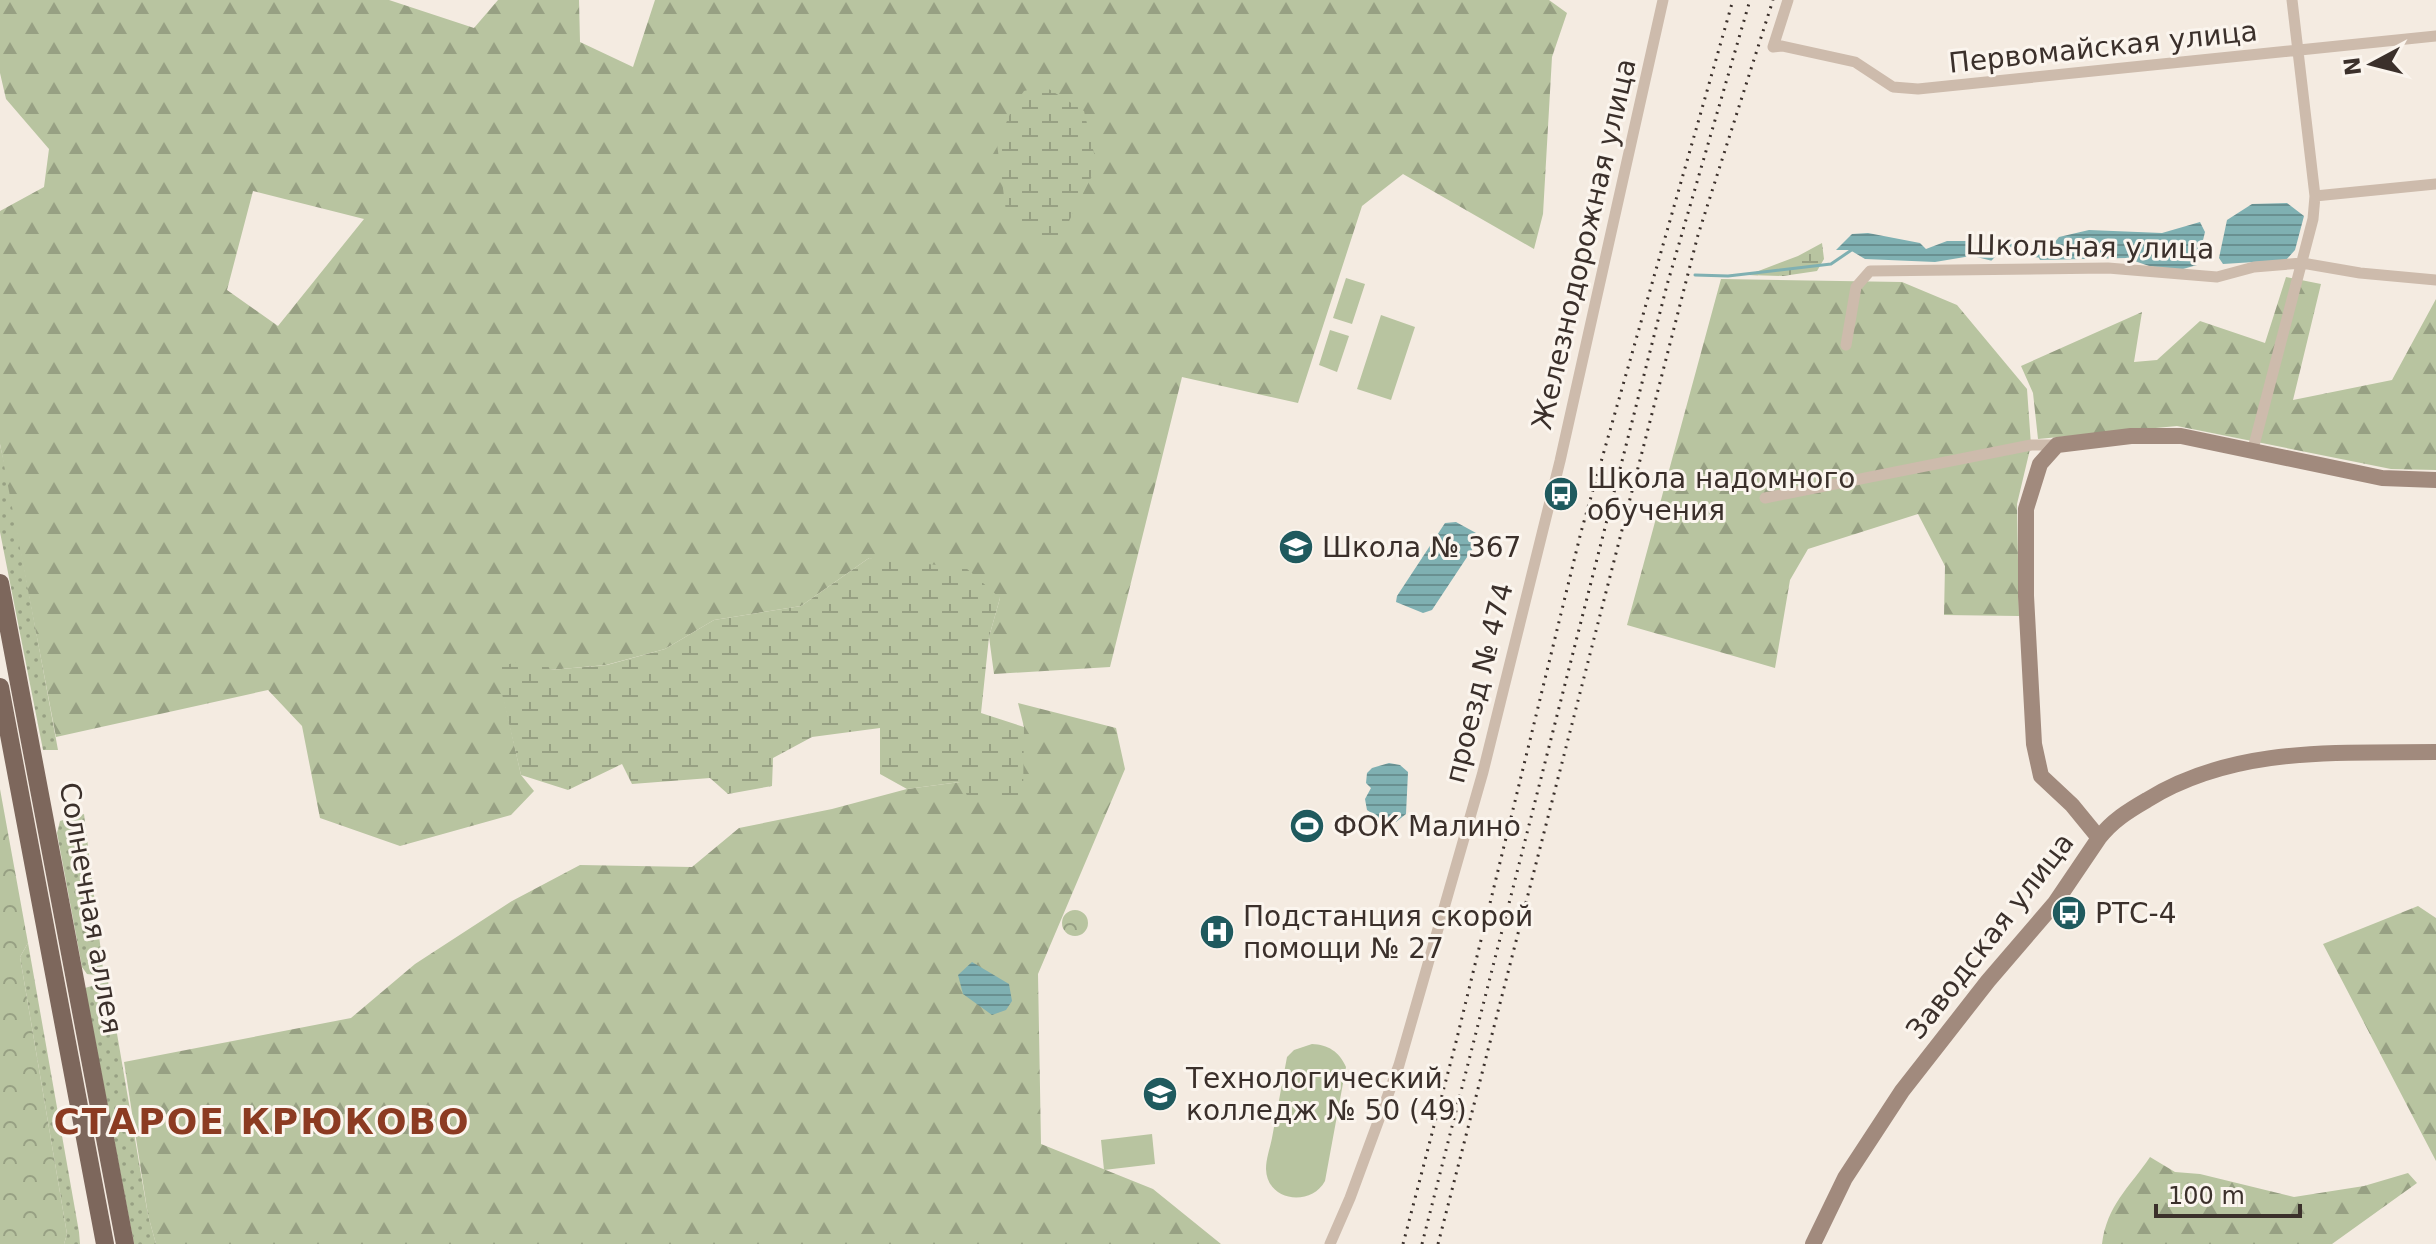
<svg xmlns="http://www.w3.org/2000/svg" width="2436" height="1244" font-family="'DejaVu Sans',sans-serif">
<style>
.grass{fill:url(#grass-dots)}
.forest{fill:url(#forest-firs);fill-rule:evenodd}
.wetland{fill:url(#wetland-marsh)}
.park{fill:url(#park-crowns)}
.pitch{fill:#b8c4a0}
.water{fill:url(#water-rules)}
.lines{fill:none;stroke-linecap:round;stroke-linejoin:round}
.stream{stroke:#7fb0b2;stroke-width:3}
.street{stroke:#cdbbac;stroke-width:11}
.secondary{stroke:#a18a7d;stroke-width:16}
.primary{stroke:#7d675c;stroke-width:18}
.rail{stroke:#3b302b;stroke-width:3;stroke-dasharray:2 6;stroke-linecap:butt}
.labels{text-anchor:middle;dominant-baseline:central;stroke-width:6;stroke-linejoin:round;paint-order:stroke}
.street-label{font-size:28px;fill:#3b302b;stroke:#fbf5ee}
.poi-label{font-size:28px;fill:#3b302b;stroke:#fbf5ee;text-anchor:start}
.district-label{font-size:36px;font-weight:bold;letter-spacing:2px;fill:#8c3b22;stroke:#fbf5ee}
</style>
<defs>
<pattern id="grass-dots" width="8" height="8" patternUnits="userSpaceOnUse" patternTransform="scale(2)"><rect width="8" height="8" fill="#b8c4a0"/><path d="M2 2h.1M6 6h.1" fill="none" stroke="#97a083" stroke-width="1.8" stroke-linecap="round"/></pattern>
<pattern id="forest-firs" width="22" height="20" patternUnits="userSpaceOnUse" patternTransform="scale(2)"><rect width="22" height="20" fill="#b8c4a0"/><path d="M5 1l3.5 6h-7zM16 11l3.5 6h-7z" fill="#97a083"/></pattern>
<pattern id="wetland-marsh" width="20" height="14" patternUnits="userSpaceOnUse" patternTransform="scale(2)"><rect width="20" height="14" fill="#b8c4a0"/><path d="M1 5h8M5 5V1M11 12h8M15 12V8" fill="none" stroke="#97a083"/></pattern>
<pattern id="park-crowns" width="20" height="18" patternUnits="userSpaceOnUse" patternTransform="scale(2)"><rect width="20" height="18" fill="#b8c4a0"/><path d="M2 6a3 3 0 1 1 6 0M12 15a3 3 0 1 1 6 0" fill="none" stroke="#97a083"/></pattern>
<pattern id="water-rules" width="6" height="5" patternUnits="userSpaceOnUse" patternTransform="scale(2)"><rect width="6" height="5" fill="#7fb0b2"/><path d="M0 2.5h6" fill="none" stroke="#699091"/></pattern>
</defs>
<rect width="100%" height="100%" fill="#f4ebe1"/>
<path class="grass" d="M0,445L7,475L58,750H43L0,532Z
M84,814L104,976L87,974L82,967L57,833L60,821Z
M28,943L79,1232L80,1244H64L67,1234L20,957Z
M108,981L148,1215L156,1244H134L85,988Z"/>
<path class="forest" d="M0,0H389L474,28L498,0H579L580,42L633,67L655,0H1549L1567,13L1552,57L1543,214L1534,249L1403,174L1362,206L1298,403L1182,377L1110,667L994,674L989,637L1000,598L869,558L801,606L714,620L665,649L606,665L550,670L497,668L521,775L534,791L511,815L400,846L320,818L302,726L268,690L56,737L0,444V211L44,187L49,149L6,99L0,73ZM253,191L364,219L278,326L227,290Z
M2286,277L2321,284L2293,400L2392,380L2436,299V470L2391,469L2177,426L2038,439L2033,393L2021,366L2142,312L2134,362L2157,360L2200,321L2265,343Z
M1721,279L1902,282L1957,305L2027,389L2031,445L2017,504L2019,616L1944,615L1945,566L1918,514L1808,549L1790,580L1775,668L1627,625Z
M1018,703L1116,728L1125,769L1038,974L1041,1144L1153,1189L1221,1244H156L148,1215L124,1062L351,1018L415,964L512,901L580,865L692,867L739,828L832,809L907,789L960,782L1024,727Z
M2418,906L2436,918V1161L2323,944Z
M2150,1157L2175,1172L2200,1174L2294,1197L2364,1186L2408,1173L2417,1183L2332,1244H2102C2107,1205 2129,1188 2150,1157Z"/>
<path class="wetland" d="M1044,86L1084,111L1097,166L1062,235L1022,240L1006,211L997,144L1013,107L1024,91Z
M1822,243L1824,259L1817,271L1783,276L1748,275L1798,256Z
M869,558L966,568L1000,598L989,637L981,713L1024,727L1023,797L970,801L960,782L907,789L880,774V728L812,737L773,758L772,786L728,794L710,778L632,784L622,764L568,790L521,775L496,668L543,654L550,670L607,665L665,649L714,620L801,606Z"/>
<path class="park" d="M0,789L28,943L20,957L67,1234L64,1244H0Z
M1062 923a13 13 0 1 1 26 0a13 13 0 1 1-26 0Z"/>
<path class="pitch" d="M1346,278L1365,284L1352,324L1333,318Z
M1381,315L1415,327L1391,400L1357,389Z
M1330,330L1349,336L1337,372L1319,365Z
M1312,1044C1328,1045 1339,1051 1346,1067L1325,1181C1311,1207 1267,1202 1266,1169C1266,1159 1270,1148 1272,1138C1277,1111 1282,1084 1287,1057L1294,1050Z
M1152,1134L1155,1164L1104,1170L1101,1140Z"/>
<path class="water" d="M2287,203L2304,216L2295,250L2286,260L2223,264L2219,258L2227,220L2252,204Z
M2200,222L2205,232L2197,265L2176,271L2149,266L2126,258L2040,260L2038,256L2046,253L2059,237L2089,230L2162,233Z
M1868,233L1920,243L1926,249L1947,241H1969L1971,256L1935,262L1865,259L1850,250H1836L1852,234Z
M1456,522L1476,533L1477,542L1432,610L1423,613L1396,602L1397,596L1445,523Z
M1389,763L1400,765L1408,772L1406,814L1396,822L1379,818L1367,810L1365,799L1371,788L1366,783L1367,773L1372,768Z
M972,962L1009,984L1012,1001L1006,1010L992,1015L963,994L958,975Z"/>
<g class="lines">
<path class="stream" d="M1967,253L1991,259L2006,242L2026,255L2039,256
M1695,275L1728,276L1831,264L1853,249"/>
<path class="street" d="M1788,0L1773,47L1782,46L1855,62L1893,87L1918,89L2436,36
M2315,196L2436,184
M1846,345L1856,287L1870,271L2108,268L2217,277L2254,267L2302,263L2360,273L2436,280
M2253,449L2313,219L2315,196L2292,0
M1765,498L2031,445H2057
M1330,1244L1350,1198L1399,1065L1483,772L1560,461L1663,0"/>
<path class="secondary" d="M2099,838C2112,821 2128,811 2147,800C2234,746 2338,753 2436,752
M1813,1244L1845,1178L1902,1091L1988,981L2055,903L2099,838L2072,805L2041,776L2034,744L2026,596V509L2040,464L2057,445L2131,436H2181L2382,478L2436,480"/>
<path class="primary" d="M0,583L125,1244
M0,687L105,1244"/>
<path class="rail" d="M1403,1244L1456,1042L1581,532L1733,0
M1422,1244L1667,285L1750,0
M1438,1244L1698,235L1773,0"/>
</g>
<defs>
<g id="bus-disc" transform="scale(1.8)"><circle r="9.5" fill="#1f5a5e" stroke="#fbf5ee"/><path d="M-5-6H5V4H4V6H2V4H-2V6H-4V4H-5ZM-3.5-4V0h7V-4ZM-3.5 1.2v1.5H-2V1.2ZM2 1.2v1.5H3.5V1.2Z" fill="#fff"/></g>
<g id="school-disc" transform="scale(1.8)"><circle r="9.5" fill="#1f5a5e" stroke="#fbf5ee"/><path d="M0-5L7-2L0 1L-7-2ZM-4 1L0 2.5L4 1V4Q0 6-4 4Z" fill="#fff"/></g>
<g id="stadium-disc" transform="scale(1.8)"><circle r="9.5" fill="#1f5a5e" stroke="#fbf5ee"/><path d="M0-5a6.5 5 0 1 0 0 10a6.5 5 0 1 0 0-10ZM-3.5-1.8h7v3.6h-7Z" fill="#fff"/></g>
<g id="hospital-disc" transform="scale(1.8)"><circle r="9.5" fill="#1f5a5e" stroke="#fbf5ee"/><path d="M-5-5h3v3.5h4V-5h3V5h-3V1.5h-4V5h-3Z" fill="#fff"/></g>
<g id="university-disc" transform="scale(1.8)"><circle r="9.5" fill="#1f5a5e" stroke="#fbf5ee"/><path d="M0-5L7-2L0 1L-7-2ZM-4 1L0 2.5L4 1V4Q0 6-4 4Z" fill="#fff"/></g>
</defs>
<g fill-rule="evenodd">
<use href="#bus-disc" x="1561" y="494"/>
<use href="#school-disc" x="1296" y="547"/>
<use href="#stadium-disc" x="1307" y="826"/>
<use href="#bus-disc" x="2069" y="913"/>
<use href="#hospital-disc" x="1217" y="932"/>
<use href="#university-disc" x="1160" y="1094"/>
</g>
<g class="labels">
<g class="street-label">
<text transform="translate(2103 47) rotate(-6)">Первомайская улица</text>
<text transform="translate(1584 244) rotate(-77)">Железнодорожная улица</text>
<text transform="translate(2090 247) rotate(1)">Школьная улица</text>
<text transform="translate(1479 683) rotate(-76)">проезд № 474</text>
<text transform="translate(91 908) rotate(80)">Солнечная аллея</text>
<text transform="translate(1990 936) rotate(-52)">Заводская улица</text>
</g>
<g class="poi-label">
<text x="1587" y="478">Школа надомного<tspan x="1587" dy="32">обучения</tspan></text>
<text x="1322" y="547">Школа № 367</text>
<text x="1333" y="826">ФОК Малино</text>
<text x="2095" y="913">РТС-4</text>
<text x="1243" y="916">Подстанция скорой<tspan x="1243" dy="32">помощи № 27</tspan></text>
<text x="1186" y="1078">Технологический<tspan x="1186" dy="32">колледж № 50 (49)</tspan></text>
</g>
<g class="district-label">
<text x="262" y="1121">СТАРОЕ КРЮКОВО</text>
</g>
</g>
<g transform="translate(2372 64) rotate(263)" stroke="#fbf5ee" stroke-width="6" paint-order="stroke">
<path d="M0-6L14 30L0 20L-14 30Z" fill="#3b302b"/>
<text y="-12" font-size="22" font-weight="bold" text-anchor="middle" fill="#3b302b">N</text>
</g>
<path d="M2156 1204v12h144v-12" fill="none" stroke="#3b302b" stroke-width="4"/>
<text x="2168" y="1204" font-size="24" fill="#3b302b" stroke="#fbf5ee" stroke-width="6" paint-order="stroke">100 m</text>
</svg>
